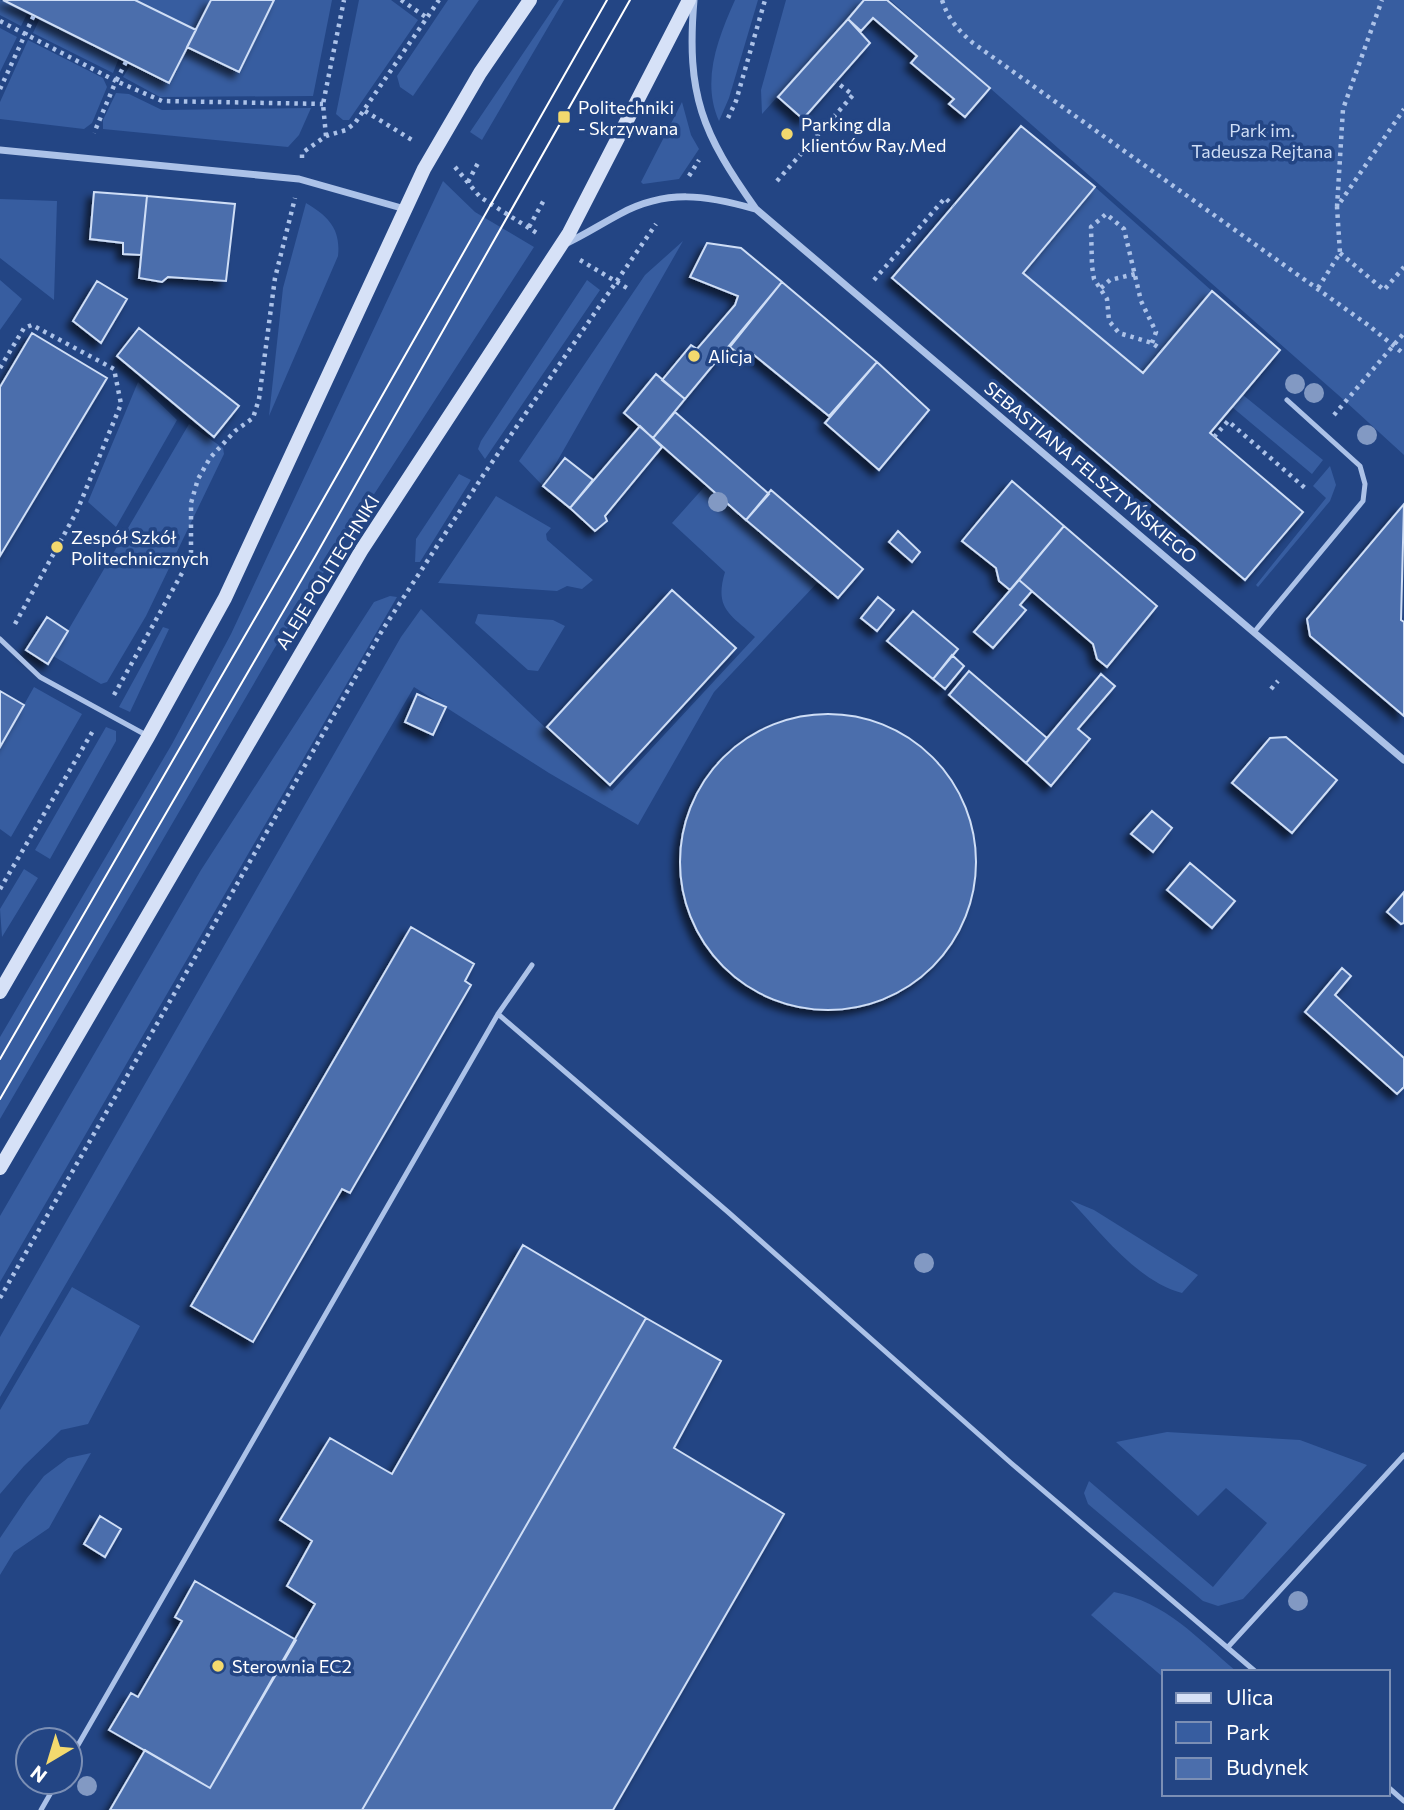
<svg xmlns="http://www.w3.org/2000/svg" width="1404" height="1810" font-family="Commissioner,sans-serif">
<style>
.green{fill:#375da0}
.building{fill:#4b6eac;stroke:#cfdef6;stroke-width:2;filter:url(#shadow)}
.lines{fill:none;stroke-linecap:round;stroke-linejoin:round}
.path{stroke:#acc2e8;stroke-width:4.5;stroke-dasharray:3.5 5;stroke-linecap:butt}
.service{stroke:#acc2e8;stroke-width:5}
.minor{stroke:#acc2e8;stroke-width:7}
.secondary{stroke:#d6e1f7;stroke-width:14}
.tram{stroke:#fff;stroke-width:2}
.tree{fill:#8299c3}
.poi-dot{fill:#f3d96e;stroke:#234584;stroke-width:2.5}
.labels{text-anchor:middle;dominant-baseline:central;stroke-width:7;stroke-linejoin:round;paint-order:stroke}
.poi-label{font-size:18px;fill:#fff;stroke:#234584;text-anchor:start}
.park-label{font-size:18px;fill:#cfdef6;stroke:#234584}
.street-label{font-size:18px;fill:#fff;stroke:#234584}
</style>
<defs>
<filter id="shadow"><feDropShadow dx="-6" dy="6" stdDeviation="3.5" flood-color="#0009"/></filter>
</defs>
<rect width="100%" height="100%" fill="#234584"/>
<path class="green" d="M0,0L28,12L21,26L0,15Z
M135,0H209L210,1L196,30Z
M274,0H332L313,96L160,97L123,77L131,64L169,83L187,47L239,72Z
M359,0H391L418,20L349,120H343L336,114Z
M448,0H479L413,96L400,87L397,76Z
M559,0H564L482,140L470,132Z
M735,0H758L729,98L719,121C701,81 718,38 735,0Z
M786,0H864L762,114L761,90Z
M890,0H1404V455L1345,401Z
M40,18L119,58L113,73L33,33Z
M0,28L17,37L0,72Z
M28,40L103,78L107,87L92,123L84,129L0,119V102Z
M116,93L129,94L162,110L311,108L299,135L288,147L103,129V120Z
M682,102L691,135L699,149L679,179L643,184L641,182Z
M443,181L475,212L534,247L274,649L0,1119V1037L172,744L231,634Z
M1095,187L1212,291L1143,372L1023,273Z
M0,199L57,201L54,300L0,258Z
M306,203C328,216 341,229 338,256L269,416L283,288Z
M683,241L543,486L519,461L645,275Z
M0,280L22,299L0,330Z
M587,280L600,290L485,459L478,449L481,441Z
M138,382L177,420L116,527L88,502Z
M1243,395L1323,460L1312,474L1232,407Z
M189,424L223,448L224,454L146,616L107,682L101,684L53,656Z
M1330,466L1336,485L1330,501L1258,587L1256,585L1326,498L1313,486Z
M459,474L471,480L420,562H415L416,539Z
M706,485L819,581L714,692L638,825L549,773L414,687L0,1397V1337L401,637L421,609L612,791L755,637C730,614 714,609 725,572L672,523Z
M496,496L551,528L546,534L547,540L593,580L582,589L567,586L557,591L438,583Z
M390,596L397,597L0,1282V1216L201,870L374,602Z
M478,614L553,620L565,626L538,671L528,670L475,623Z
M163,627L169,629L130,712L119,707Z
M34,687L82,714L11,837L0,829V747Z
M106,727L116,731V741L50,859L35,850Z
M24,869L38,878L2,937L0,909Z
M1070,1200L1094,1210L1198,1275L1182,1293C1137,1281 1101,1233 1070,1200Z
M72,1287L140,1326L88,1424L61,1430L24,1466L0,1494V1410Z
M1167,1432L1300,1440L1367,1465L1243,1599L1218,1606L1203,1601L1088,1504L1084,1493L1089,1481L1213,1587L1267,1523L1226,1488L1198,1516L1116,1442Z
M91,1453L49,1528L14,1552L0,1575V1538L27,1498L44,1476L68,1458Z
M1114,1592C1166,1602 1197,1638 1237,1672H1164V1678L1091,1615Z"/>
<path class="building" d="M3,0H135L196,30L169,83Z
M274,0L239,72L187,47L211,0Z
M864,0H887L990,88L965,117L949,104L954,99L911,63L917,56L873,18L861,31L848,19Z
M848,19L870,43L803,119L778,97Z
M1021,126L1095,187L1023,273L1143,373L1212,291L1280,350L1210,433L1303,512L1245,580L892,278Z
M94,192L147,196L141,255L123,254V243L90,239Z
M147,196L235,204L226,281L168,277L162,282L139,278Z
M707,243L741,248L782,282L685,399L662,380L691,345L697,349L735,305L738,296L690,277Z
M97,281L127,299L101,343L73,321Z
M782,282L877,362L829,416L754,355L741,356L730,347Z
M139,328L239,406L214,437L117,356Z
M32,333L107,378L0,556V387Z
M877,362L929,410L879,470L825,423Z
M656,374L685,399L653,438L624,413Z
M675,412L769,494L746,520L653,438Z
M640,426L662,447L605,516L607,521L595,531L570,508Z
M565,458L593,480L570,508L543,486Z
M1012,481L1064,526L1010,590L999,581L996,568L962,541Z
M771,490L863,569L838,598L746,520Z
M1404,504L1401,620L1404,622V716L1310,636L1307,619Z
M1064,526L1157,606L1107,667L1097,659L1093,644L1019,580Z
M898,531L920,552L912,562L889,542Z
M1019,580L1032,591L1020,605L1026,610L993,648L974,632Z
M672,590L736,648L610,785L547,727Z
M878,597L894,610L877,631L861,618Z
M913,611L958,649L933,679L887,641Z
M47,617L68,631L48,664L26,650Z
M952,655L964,666L945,689L933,679Z
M969,671L1047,738L1026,763L949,695Z
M1101,674L1115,686L1078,729L1090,739L1051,786L1026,763Z
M0,691L24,705L0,747Z
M417,694L446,707L433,735L405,722Z
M680 862a148 148 0 1 1 296 0a148 148 0 1 1-296 0Z
M1286,737L1337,780L1292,833L1232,783L1270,738Z
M1152,811L1172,828L1153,852L1131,834Z
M1190,863L1235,901L1212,928L1167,890Z
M1404,892V923L1401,924L1387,912Z
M411,927L474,964L465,981L471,985L350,1193L342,1189L253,1342L191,1306Z
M1342,968L1351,976L1335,995L1404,1058V1087L1397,1094L1305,1012Z
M523,1245L646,1318L362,1810H110L145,1750L210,1788L315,1604L287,1586L312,1541L280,1520L330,1438L392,1474Z
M646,1318L721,1361L674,1448L784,1514L613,1810H362Z
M100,1516L121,1529L105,1557L84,1544Z
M195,1581L296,1640L210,1788L109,1730L131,1693L138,1697L182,1621L175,1617Z"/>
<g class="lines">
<path class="path" d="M401,0L426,17
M942,0C948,19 958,30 973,43L1368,325L1404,354
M0,21L116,81L94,133
M126,62L116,81L162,101L323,104
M0,89L34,15
M365,111L412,140
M728,118L736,101L765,0
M326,136L323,104L344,0
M302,158V153L326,136L346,130L355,123L439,0
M455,167L480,197L540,235
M689,176L699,160
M777,181L853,95L835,81
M468,182L478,163
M1337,207L1343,109L1382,0
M529,227L544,200
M1340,253L1384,290L1404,267
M580,260L627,288
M874,280L945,198L954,206
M1101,288L1110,280L1135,274
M1318,288L1340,253L1337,207L1404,109
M1152,343L1156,332L1141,301L1124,229L1106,214L1091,227L1092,266L1094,279L1107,299L1109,321L1119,333L1152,343L1162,350
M0,368L24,328L32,325L114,369L121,404L77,511L15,624
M1334,415L1404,333
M1214,437L1228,421L1305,488
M1271,689L1278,681
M114,695L191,557V503L198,479L210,458L235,431L253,418L259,399L275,278L295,198
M0,889L94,729
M0,1298L383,629L484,474L656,224"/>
<path class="service" d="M1255,631L1363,501L1365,484L1360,466L1287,400
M0,639L40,677L146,735
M498,1014L728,1212L1011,1463L1256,1672
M1228,1647L1404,1455
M70,1759L498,1014L532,965
M1388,1787L1404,1801
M41,1810L57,1782"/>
<path class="minor" d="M694,0C686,95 702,133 756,209L1404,760
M0,150L299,179L405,209
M563,245C583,236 601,224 620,214C666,189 706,195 755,209"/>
<path class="secondary" d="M0,992L148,737L225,598L424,169L480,73L530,0
M0,1168L361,551L569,233L689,0"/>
<path class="tram" d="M0,1059L295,549L607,0
M0,1099L316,555L630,0"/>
</g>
<g class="tree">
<circle cx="1295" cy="384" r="10"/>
<circle cx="1314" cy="393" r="10"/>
<circle cx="1367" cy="435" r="10"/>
<circle cx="718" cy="502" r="10"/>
<circle cx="924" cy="1263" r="10"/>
<circle cx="1298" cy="1601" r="10"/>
<circle cx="87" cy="1786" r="10"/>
</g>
<g class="poi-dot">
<rect x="557" y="110" width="14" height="14" rx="3.5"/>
<circle cx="787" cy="134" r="7"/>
<circle cx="694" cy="356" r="7"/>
<circle cx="57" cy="547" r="7"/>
<circle cx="218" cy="1666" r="7"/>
</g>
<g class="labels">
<g class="poi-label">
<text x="578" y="107">Politechniki<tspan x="578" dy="21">- Skrzywana</tspan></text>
<text x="801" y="124">Parking dla<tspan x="801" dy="21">klientów Ray.Med</tspan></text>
<text x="708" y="356">Alicja</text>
<text x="71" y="537">Zespół Szkół<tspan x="71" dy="21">Politechnicznych</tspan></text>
<text x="232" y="1666">Sterownia EC2</text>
</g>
<g class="park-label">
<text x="1262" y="130">Park im.<tspan x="1262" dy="21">Tadeusza Rejtana</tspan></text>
</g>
<g class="street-label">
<text transform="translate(1091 472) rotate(40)">SEBASTIANA FELSZTYŃSKIEGO</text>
<text transform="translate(327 572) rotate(-58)">ALEJE POLITECHNIKI</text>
</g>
</g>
<rect x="1162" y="1670" width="228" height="126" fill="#234584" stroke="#7b8fb5" stroke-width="2"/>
<rect x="1176" y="1693" width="35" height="10" fill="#d6e1f7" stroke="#7b8fb5" stroke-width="2"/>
<text x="1226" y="1705" font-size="21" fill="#ffffff">Ulica</text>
<rect x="1176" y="1722" width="35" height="21" fill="#375da0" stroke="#7b8fb5" stroke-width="2"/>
<text x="1226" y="1740" font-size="21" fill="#ffffff">Park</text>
<rect x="1176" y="1758" width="35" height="21" fill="#4b6eac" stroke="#7b8fb5" stroke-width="2"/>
<text x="1226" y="1775" font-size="21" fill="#ffffff">Budynek</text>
<g transform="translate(49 1761) rotate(218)"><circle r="33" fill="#234584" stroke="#7b8fb5" stroke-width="2"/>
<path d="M0-5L12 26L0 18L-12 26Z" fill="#f3d96e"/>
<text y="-10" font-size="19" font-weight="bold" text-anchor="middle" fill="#ffffff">N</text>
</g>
</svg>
